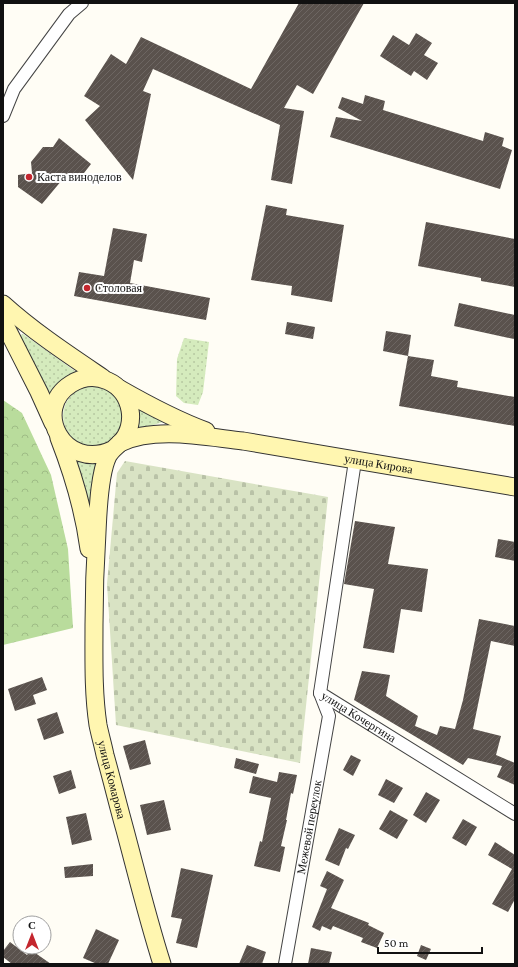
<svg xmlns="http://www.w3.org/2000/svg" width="518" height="967" font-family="'Crimson Pro',serif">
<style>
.grass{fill:url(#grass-dots)}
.forest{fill:url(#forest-crowns)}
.cemetery{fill:url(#cemetery-stones)}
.building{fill:url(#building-hatch)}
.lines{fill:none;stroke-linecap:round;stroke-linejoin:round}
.minor-casing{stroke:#444;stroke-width:14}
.secondary-casing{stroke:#333;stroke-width:19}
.minor{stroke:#fff;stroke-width:12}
.secondary{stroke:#fff6b0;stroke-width:17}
.poi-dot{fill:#c4262e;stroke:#fff;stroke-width:1.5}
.labels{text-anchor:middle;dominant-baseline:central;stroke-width:4;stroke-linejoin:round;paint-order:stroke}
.poi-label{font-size:12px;fill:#111;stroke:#fff;text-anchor:start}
.street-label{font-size:12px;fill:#111;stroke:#fff}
</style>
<defs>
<pattern id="grass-dots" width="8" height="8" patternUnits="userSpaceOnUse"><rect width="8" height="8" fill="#d5ebbd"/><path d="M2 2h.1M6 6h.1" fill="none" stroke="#b6c8a1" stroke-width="1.8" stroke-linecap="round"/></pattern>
<pattern id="forest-crowns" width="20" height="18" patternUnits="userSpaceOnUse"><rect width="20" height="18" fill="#b9dc9c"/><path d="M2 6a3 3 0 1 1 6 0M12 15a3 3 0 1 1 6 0" fill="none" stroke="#9ebc85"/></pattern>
<pattern id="cemetery-stones" width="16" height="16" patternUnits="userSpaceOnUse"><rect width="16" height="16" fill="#d9e3c4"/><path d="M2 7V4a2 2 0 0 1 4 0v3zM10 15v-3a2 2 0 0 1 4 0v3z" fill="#b9c2a7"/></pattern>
<pattern id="building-hatch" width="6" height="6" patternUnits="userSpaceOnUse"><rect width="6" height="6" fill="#5a524d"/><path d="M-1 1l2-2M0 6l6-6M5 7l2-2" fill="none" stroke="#6d6662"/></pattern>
</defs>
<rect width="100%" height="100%" fill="#fffdf5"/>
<path class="grass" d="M23,334L26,336L79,374L51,396L21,340V335Z
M184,338L209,342L203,392L198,405L184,403L176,396L177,359Z
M63 416a30 30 0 1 1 60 0a30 30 0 1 1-60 0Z
M137,409L163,422L134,431Z
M72,454L101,460L89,511Z"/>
<path class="forest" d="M3,400L22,413L51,475L68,549L73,628L3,645Z"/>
<path class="cemetery" d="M125,461L328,497L300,763L116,725L107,584L117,473Z"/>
<path class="building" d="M299,3H364L313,94L297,85L284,108L304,111L292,184L271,180L280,125L153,69L143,91L151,94L133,180L85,120L100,106L84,96L111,54L126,64L141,37L251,89Z
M416,33L432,43L424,55L438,63L427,80L414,71L411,76L380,56L393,35L409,45Z
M365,95L385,101L383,110L483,141L485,132L504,138L502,146L512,150L500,189L330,137L336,117L362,121L338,108L342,97L363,104Z
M59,138L91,164L77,182L67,174L42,204L18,187V175L32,173L31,162L43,147H53Z
M266,205L287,209L286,215L344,225L332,302L291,295L292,286L251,280Z
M426,222L515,239V287L481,281V278L418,266Z
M113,228L147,234L142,262L134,260L130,283L210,298L206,320L74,296L79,272L104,276Z
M459,303L515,315V332L514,339L454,326Z
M287,322L315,327L313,339L285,334Z
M386,331L411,335L408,356L383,351Z
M408,356L434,360L431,376L458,381L457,387L515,397V426L399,406Z
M355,521L395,527L388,564L428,569L422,612L401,609L394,653L363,648L374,589L344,584Z
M498,539L515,542V561L495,557Z
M479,619L515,626V646L491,641L473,729L501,736L496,755L515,763V785L497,777L502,766L468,758L463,765L354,700L362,671L390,675L386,696L418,716L415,726L437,735L440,726L455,729L463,700Z
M42,677L47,690L33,695L36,704L15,711L8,689Z
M57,712L64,733L44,740L37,719Z
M145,740L151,764L130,770L123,746Z
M351,755L361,760L353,776L343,770Z
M236,758L259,764L256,774L234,768Z
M71,770L76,788L59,794L53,776Z
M279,772L297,775L293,794L291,793L286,820H287L281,846L285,847L280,872L254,866L260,841L262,842L271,798L249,793L253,776L277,782Z
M386,779L403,788L394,803L378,795Z
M426,792L440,800L426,823L413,815Z
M164,800L171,830L147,835L140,805Z
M390,810L408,820L397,839L379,829Z
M86,813L92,840L72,845L66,817Z
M463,819L477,827L466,846L452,838Z
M339,828L355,835L348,849L346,848L339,866L325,860Z
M495,842L515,855V899L508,912L492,904L512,869L488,855Z
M93,864V876L65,878L64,867Z
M181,868L213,875L197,948L176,943L182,919L171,917Z
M327,871L344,880L331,908L369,923L368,925L384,933L377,948L361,942L363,938L333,926L331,930L322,926L320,931L312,927L327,889L320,886Z
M96,929L119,940L108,964H97L83,958Z
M10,942L27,955L31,950L51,964H12L3,957V951Z
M247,945L266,952L262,964H239Z
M421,945L431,949L426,960L417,956Z
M311,948L332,952L329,964H308Z"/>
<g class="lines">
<g class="minor-casing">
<g id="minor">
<path d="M3,116L14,89L69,14L82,3"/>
<path id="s1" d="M355,461L320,693L515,814"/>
<path id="s2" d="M285,964L329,716L320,693"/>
</g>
</g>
<g class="secondary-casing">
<g id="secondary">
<path d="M3,304C34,332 69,355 103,378"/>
<path d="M3,321L39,392L53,423"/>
<path d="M120,389C148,405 176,420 206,431"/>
<path d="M59,438C73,474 84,511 89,549"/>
<path id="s3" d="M120,443C155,426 206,437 243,441L515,487"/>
<path id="s4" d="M112,450C64,472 31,409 71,384C95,369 125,382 130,410C132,421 129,434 121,442C116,447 111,450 108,456C99,474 98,512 97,532C95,563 94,594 94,625C94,658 93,692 98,725C100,735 103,745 105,755C112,780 118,805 125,830C137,875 148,920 162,964"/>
</g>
</g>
<use href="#minor" class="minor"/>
<use href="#secondary" class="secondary"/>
</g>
<g class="poi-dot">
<circle cx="29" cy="177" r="4"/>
<circle cx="87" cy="288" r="4"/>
</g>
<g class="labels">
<g class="poi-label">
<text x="37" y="177">Каста виноделов</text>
<text x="95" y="288">Столовая</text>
</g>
<g class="street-label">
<text stroke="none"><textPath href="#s3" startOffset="262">улица Кирова</textPath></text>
<text stroke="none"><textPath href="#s1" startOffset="280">улица Кочергина</textPath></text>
<text stroke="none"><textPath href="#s4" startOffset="576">улица Комарова</textPath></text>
<text stroke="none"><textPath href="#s2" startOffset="139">Межевой переулок</textPath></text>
</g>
</g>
<rect width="518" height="967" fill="none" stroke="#111111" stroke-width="8"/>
<g transform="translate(32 935)"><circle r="19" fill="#ffffff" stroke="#a0a0a0"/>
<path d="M0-3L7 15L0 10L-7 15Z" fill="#c4262e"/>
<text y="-6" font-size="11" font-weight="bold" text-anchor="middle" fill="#111111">С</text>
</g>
<path d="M378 947v6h104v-6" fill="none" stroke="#111111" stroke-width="2"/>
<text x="384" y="947" font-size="12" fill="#111111" stroke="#ffffff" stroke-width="3" paint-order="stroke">50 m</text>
</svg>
